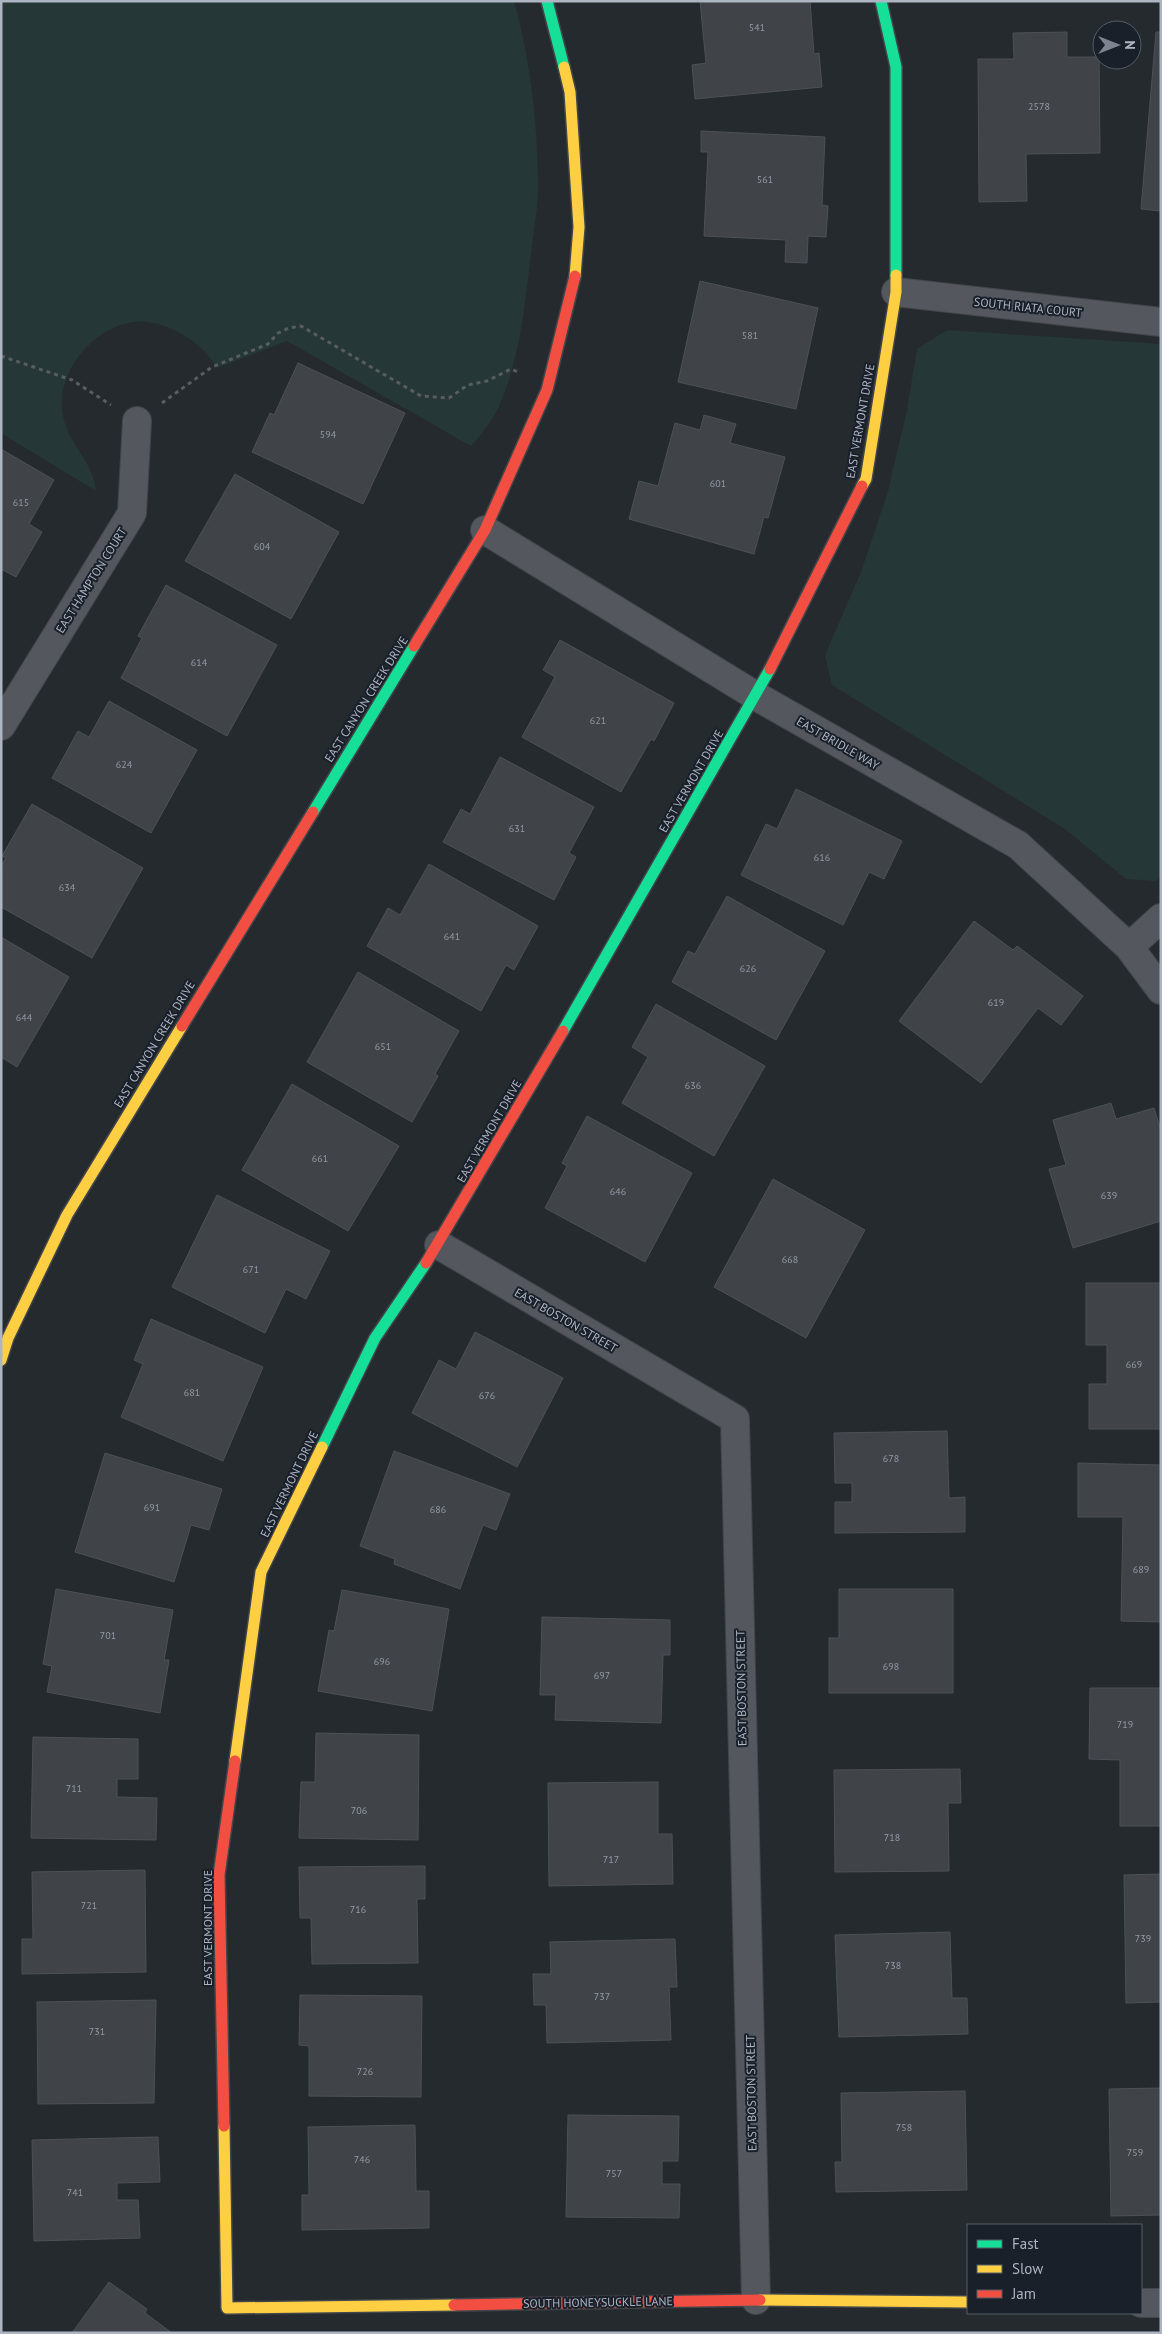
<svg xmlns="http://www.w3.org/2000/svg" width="1162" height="2334" font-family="'PT Sans',sans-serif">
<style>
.green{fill:#263738}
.building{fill:#404449;stroke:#4c5158}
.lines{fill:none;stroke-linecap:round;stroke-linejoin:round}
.street-casing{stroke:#42464a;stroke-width:30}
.fast-casing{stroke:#42464a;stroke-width:14}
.slow-casing{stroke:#42464a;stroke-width:14}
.jam-casing{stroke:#42464a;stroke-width:14}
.path{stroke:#585c63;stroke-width:3;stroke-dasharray:4 4;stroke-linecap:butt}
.street{stroke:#54585e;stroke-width:28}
.fast{stroke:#16e098;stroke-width:11}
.slow{stroke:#ffcf43;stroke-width:11}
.jam{stroke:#f24e42;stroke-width:11}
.labels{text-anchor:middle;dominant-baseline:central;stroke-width:4;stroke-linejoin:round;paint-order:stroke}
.number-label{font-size:10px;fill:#9299a4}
.street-label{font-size:12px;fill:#adb5c2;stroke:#19202a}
</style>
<rect width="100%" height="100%" fill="#252a2f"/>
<path class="green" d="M1,1H514C530,58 537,119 538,178C539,203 534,229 531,254C525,304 520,359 499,406C492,421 482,434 471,446L287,341L217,368C203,344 175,325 146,322C104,318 64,361 62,400C60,441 93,456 96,491L1,433Z
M947,330L1161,344V876L1156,881L1126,879L1065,829L832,685L825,655L861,572L888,491L907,410L917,349Z"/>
<path class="building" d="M700,1H810L814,54L819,53L822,87L695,99L692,65L706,63Z
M1067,32V57H1099L1100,153L1026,154L1027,201L979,202L978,59H1014L1013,33Z
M1156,32H1161V211L1141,209Z
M701,131L825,137L822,205L828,206L826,237L808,236L807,263L785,262L786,240L704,236L708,152H701Z
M700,281L818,308L796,409L678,382Z
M298,363L405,413L363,504L252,452L270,413L274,415Z
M704,415L736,424L730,443L785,457L768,518L764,517L754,554L629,519L639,481L658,486L675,423L700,430Z
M1,449L54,480L29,524L42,532L16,577L1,569Z
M235,474L339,532L291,619L185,561Z
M166,585L277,645L227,736L121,678L142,638L138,636Z
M560,640L674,703L654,741L651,739L621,792L522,737L555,677L543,670Z
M109,701L197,750L151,833L52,778L78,731L89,737Z
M500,757L594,807L569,853L576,857L554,900L443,842L461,809L470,814Z
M796,789L902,841L884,879L869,872L843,925L741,875L766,824L777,829Z
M32,804L143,868L92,958L1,907V867L6,858L2,856Z
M429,864L538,926L514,970L506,965L481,1011L367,946L388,908L400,915Z
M727,896L825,951L776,1040L672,982L688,951L695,954Z
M974,921L1013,950L1017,946L1083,996L1061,1025L1038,1008L981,1083L899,1021Z
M1,937L69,977L17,1067L1,1057Z
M358,972L459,1031L435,1074L438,1076L412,1122L307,1062Z
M656,1004L765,1066L714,1156L622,1103L648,1057L632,1047Z
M292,1084L399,1146L348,1231L242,1170Z
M1111,1103L1116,1119L1154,1108L1161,1131V1221L1073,1248L1049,1169L1066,1165L1053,1120Z
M587,1116L692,1173L645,1262L545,1208L567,1166L562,1163Z
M773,1179L865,1230L806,1338L714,1287Z
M217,1195L330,1251L306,1299L286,1289L265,1333L172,1287Z
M1086,1283H1161V1429H1089V1384H1107V1345H1086Z
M151,1319L263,1367L223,1461L121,1417L143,1364L134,1360Z
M475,1332L563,1378L517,1467L412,1413L439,1360L456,1369Z
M947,1431L949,1498L965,1497V1532L835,1533V1502H852V1483H835L834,1433Z
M394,1451L510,1494L496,1530L483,1525L460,1589L394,1564L395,1559L360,1546Z
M105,1453L222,1489L209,1530L191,1525L174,1582L75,1552Z
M1078,1463L1161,1465V1622L1121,1621L1123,1517H1078Z
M56,1589L173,1610L164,1660H169L160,1713L47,1692L52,1666L43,1664Z
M839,1589H953V1693H829V1638H839Z
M342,1590L449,1609L432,1711L318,1691L329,1630L334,1631Z
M542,1617L670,1620V1655H663L661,1723L555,1720L556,1695H540Z
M1090,1688H1161V1826H1120V1760L1089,1759Z
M316,1733L419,1735L418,1840L299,1838L301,1782H315Z
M33,1737L138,1739V1779H117V1797L157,1798L156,1840L31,1838Z
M960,1769L961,1803H948L949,1871L835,1872L834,1770Z
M658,1782V1834H672L673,1884L549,1886L548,1783Z
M425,1866V1899H417L418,1963L312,1964L311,1918H300L299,1867Z
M145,1870L146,1972L22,1974V1939H33L32,1872Z
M1161,1874V2002L1126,2003L1124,1875Z
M950,1932L952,1998H967L968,2034L839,2037L835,1935Z
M675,1939L677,1987H669L671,2040L547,2043L546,2005H534L533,1974H551L550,1942Z
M300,1995L422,1996L421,2097L309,2096V2046L299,2045Z
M156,2000L154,2103L38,2104L37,2002Z
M1161,2088V2215L1111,2216L1109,2089Z
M965,2091L967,2190L836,2192L835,2162H842L841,2093Z
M568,2115L679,2116L678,2161H662V2184H680L679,2218L566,2217Z
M415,2125L416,2191H429V2228L302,2230V2195H309L308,2127Z
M158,2137L160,2182L117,2183V2200H138L140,2238L34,2241L32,2140Z
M109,2282L147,2309L145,2313L172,2333H72Z"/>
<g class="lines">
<g class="street-casing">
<path id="street" d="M896,292L1161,322
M485,530L756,696L1018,845L1129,947L1161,990
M1,726L132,513L137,421
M1129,947L1161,918
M439,1245L735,1419L756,2300
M1141,2303H1161"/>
</g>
<g class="fast-casing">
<path id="fast" d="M547,1L564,67
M881,1L896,67V275
M313,812L414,646
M563,1031L770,669
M322,1447L375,1338L426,1263"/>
</g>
<g class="slow-casing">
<path id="slow" d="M564,67L570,92L579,227L575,276
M862,486L866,479L896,292V275
M1,1360L8,1338L67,1215L182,1026
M235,1761L261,1572L322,1447
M224,2126L227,2308L454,2305
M760,2300L968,2302"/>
</g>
<g class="jam-casing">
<path id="jam" d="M414,646L485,530L547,390L575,276
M770,669L862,486
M182,1026L313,812
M426,1263L563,1031
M224,2126L219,1875L235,1761
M454,2305L760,2300"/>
</g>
<path class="path" d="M1,356L72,380L111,405
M162,403L212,367L268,344L278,333L289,328L301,326L421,396L449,398L468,385L487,381L511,369L518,372"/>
<use href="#street" class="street"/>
<use href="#fast" class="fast"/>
<use href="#slow" class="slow"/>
<use href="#jam" class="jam"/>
</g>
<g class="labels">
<g class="number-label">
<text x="757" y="27">541</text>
<text x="1039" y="106">2578</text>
<text x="765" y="179">561</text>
<text x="750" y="335">581</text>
<text x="328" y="434">594</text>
<text x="718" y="483">601</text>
<text x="21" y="502">615</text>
<text x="262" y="546">604</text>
<text x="199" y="662">614</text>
<text x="598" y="720">621</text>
<text x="124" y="764">624</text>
<text x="517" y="828">631</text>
<text x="822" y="857">616</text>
<text x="67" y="887">634</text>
<text x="452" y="936">641</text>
<text x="748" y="968">626</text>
<text x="996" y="1002">619</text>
<text x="24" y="1017">644</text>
<text x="383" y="1046">651</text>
<text x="693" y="1085">636</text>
<text x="320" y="1158">661</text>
<text x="618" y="1191">646</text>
<text x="1109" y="1195">639</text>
<text x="790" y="1259">668</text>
<text x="251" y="1269">671</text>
<text x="1134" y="1364">669</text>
<text x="192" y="1392">681</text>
<text x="487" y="1395">676</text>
<text x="891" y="1458">678</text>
<text x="152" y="1507">691</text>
<text x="438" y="1509">686</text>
<text x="1141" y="1569">689</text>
<text x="108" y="1635">701</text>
<text x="382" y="1661">696</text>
<text x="891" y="1666">698</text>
<text x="602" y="1675">697</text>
<text x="1125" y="1724">719</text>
<text x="74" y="1788">711</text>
<text x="359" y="1810">706</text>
<text x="892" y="1837">718</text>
<text x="611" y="1859">717</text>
<text x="89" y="1905">721</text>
<text x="358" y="1909">716</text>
<text x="1143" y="1938">739</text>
<text x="893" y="1965">738</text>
<text x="602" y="1996">737</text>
<text x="97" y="2031">731</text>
<text x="365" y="2071">726</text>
<text x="904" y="2127">758</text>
<text x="1135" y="2152">759</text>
<text x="362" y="2159">746</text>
<text x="614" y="2173">757</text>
<text x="75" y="2192">741</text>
</g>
<g class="street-label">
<text transform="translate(1028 307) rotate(6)">SOUTH RIATA COURT</text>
<text transform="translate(860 421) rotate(-80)">EAST VERMONT DRIVE</text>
<text transform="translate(91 580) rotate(-58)">EAST HAMPTON COURT</text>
<text transform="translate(366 699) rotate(-58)">EAST CANYON CREEK DRIVE</text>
<text transform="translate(838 743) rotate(30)">EAST BRIDLE WAY</text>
<text transform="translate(691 781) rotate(-60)">EAST VERMONT DRIVE</text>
<text transform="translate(154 1044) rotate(-59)">EAST CANYON CREEK DRIVE</text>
<text transform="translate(489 1131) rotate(-60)">EAST VERMONT DRIVE</text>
<text transform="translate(566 1320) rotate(30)">EAST BOSTON STREET</text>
<text transform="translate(289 1484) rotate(-64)">EAST VERMONT DRIVE</text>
<text transform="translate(741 1688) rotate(-91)">EAST BOSTON STREET</text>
<text transform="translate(207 1928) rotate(-90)">EAST VERMONT DRIVE</text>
<text transform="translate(751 2093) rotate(-91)">EAST BOSTON STREET</text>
<text transform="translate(598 2302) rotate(-1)">SOUTH HONEYSUCKLE LANE</text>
</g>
</g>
<rect width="1162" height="2334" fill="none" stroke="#adb5c2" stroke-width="5"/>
<rect x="967" y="2224" width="175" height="90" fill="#19202a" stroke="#545c67"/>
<rect x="977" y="2240" width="25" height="8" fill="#16e098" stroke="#545c67"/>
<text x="1012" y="2249" font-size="15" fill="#adb5c2">Fast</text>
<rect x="977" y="2265" width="25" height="8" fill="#ffcf43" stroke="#545c67"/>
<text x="1012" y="2274" font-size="15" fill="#adb5c2">Slow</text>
<rect x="977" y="2290" width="25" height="8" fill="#f24e42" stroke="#545c67"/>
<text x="1012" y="2299" font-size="15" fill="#adb5c2">Jam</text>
<g transform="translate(1117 45) rotate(90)"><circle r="24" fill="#19202a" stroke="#545c67"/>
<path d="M0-4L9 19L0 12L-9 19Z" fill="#7d848f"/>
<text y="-8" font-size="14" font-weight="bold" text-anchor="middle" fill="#adb5c2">N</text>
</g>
</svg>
